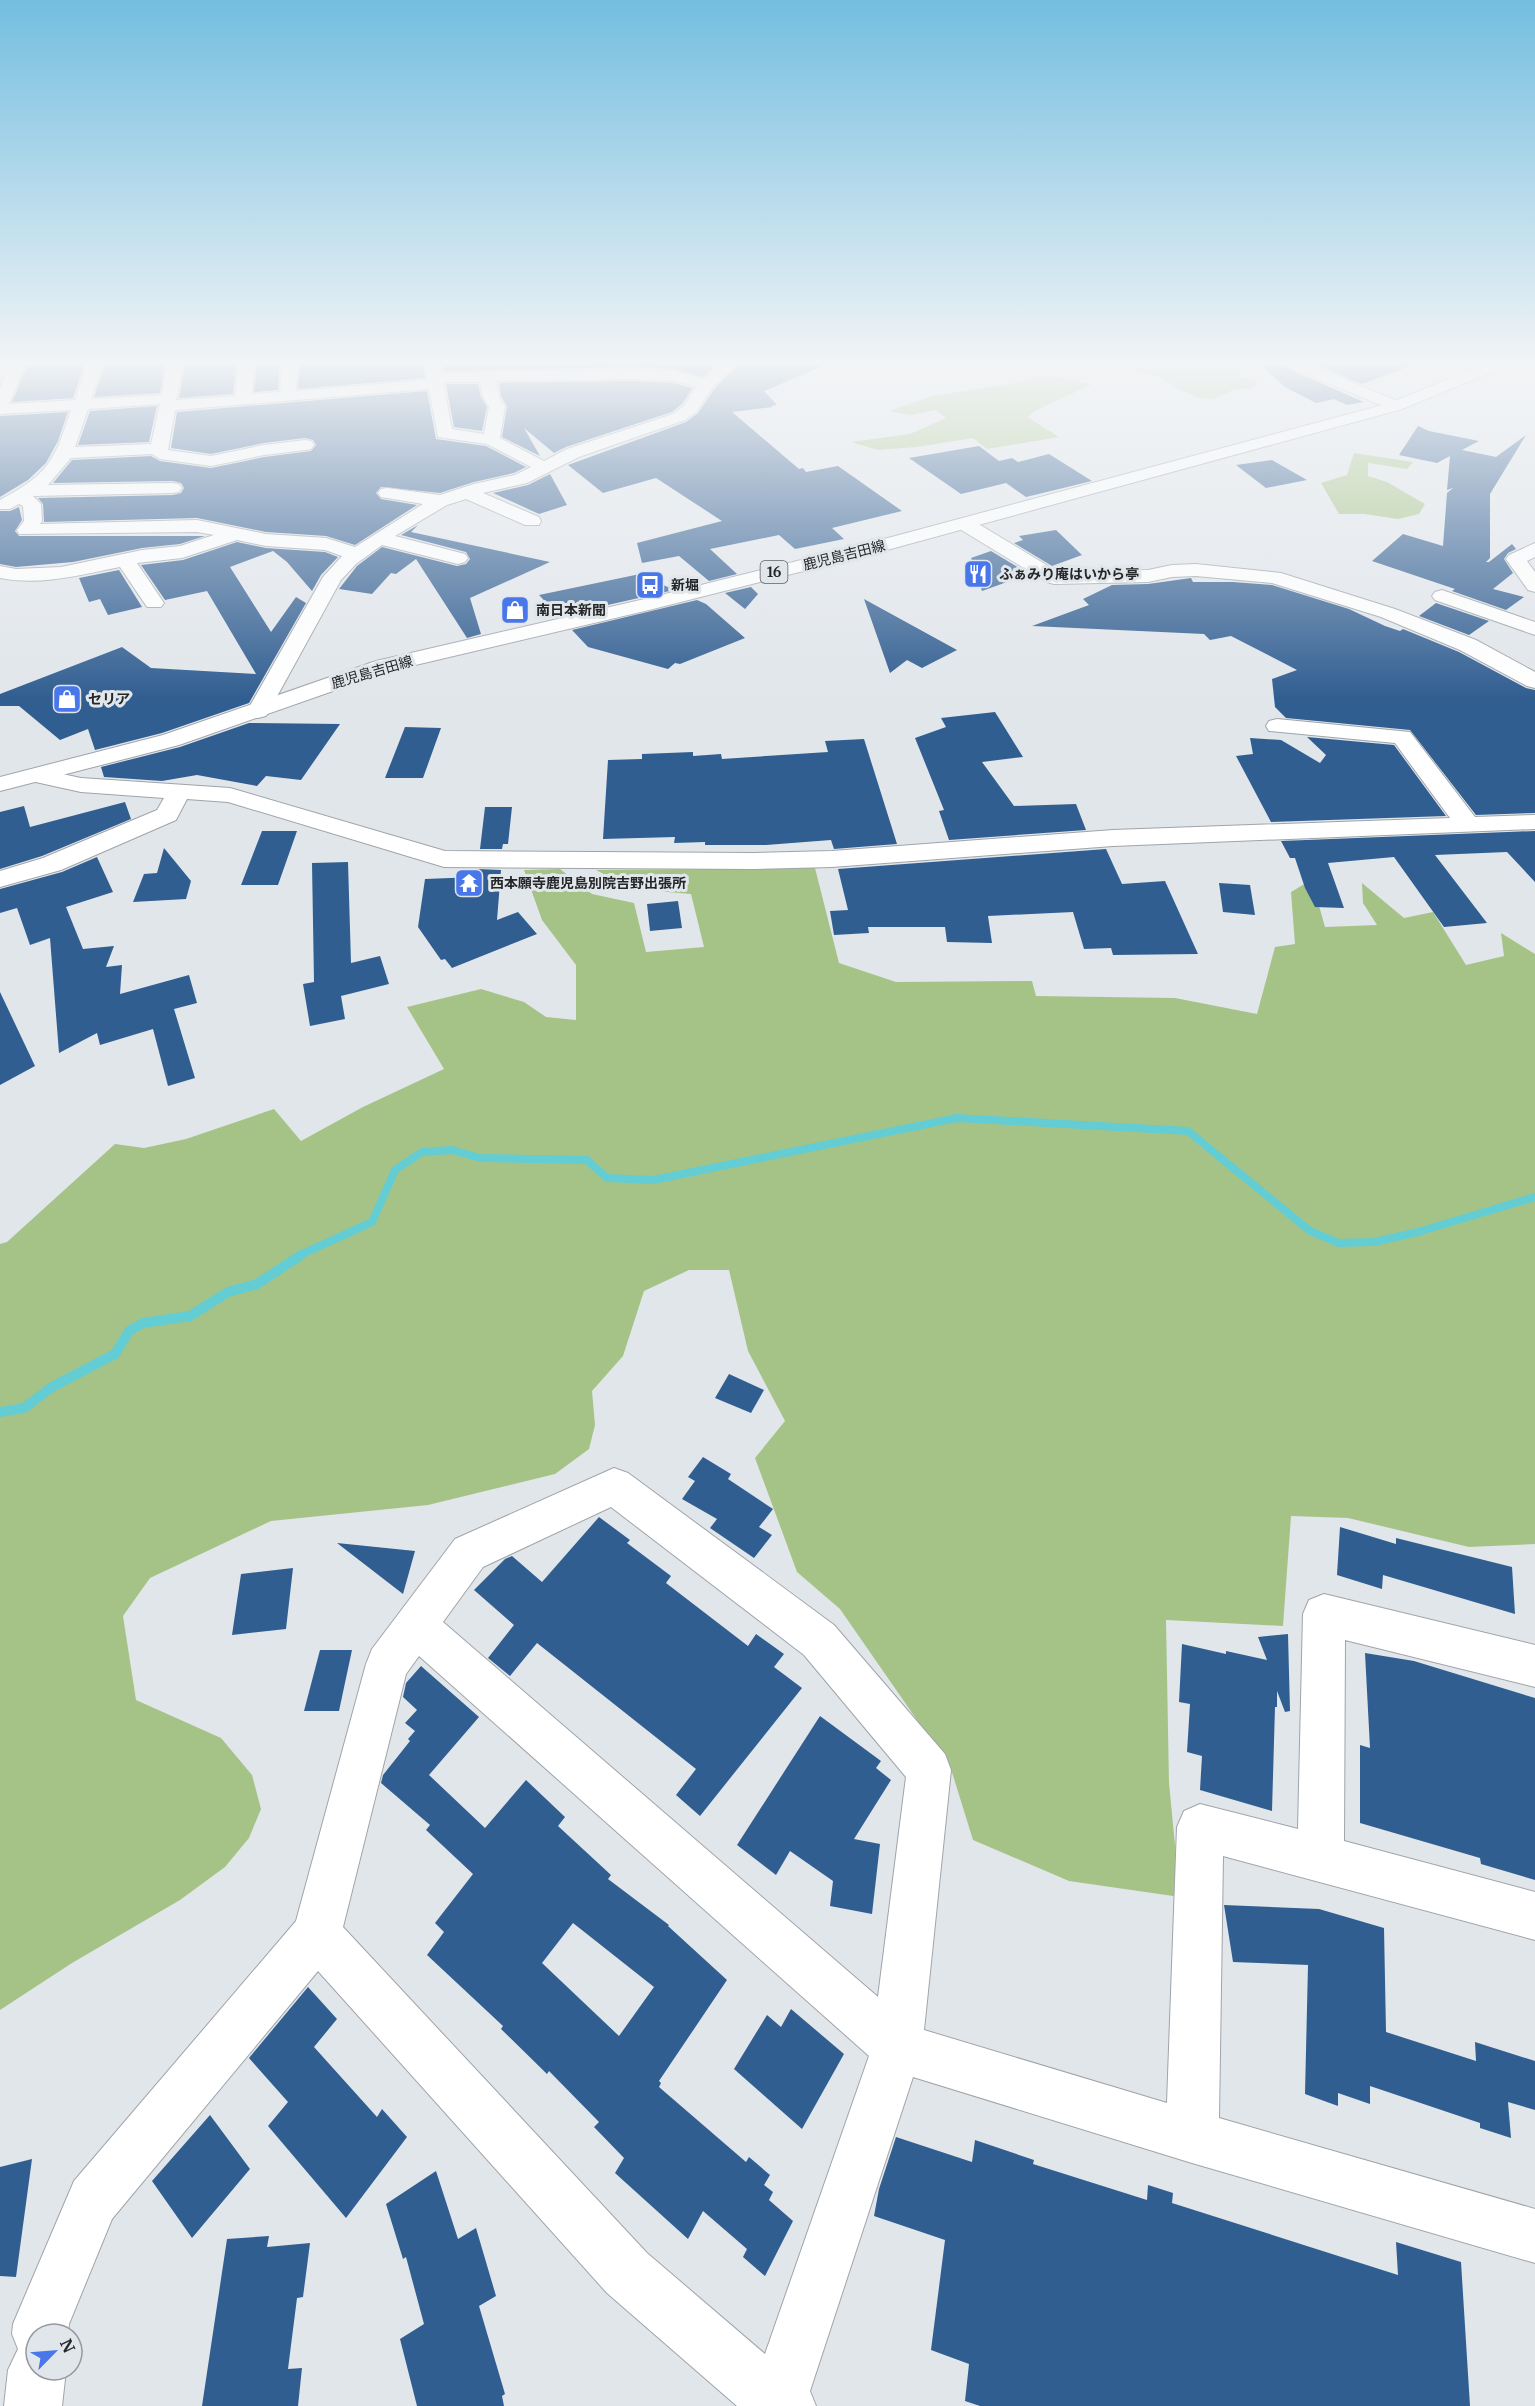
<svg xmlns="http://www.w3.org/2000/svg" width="1535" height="2406" font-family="Merriweather,'Noto Sans JP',serif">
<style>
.green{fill:#a6c387}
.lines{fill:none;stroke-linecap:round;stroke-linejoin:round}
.stream-far1{stroke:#64ccd3;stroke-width:8}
.stream{stroke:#64ccd3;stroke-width:10}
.building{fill:#315e91;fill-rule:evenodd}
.minor-casing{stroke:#a0a4a9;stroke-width:2}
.major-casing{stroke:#a0a4a9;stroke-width:2}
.minor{fill:#fff;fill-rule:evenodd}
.major{fill:#fff;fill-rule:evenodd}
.labels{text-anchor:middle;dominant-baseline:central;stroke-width:6;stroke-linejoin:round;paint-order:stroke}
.far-street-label{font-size:14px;fill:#242628;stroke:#e1e6eb}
.shield{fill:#e1e6eb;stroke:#5d6062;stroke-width:1.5}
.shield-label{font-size:14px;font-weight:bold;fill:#242628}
.far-poi-label{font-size:14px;font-weight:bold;fill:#242628;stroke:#e1e6eb;text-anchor:start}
</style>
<rect width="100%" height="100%" fill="#e1e6eb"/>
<path class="green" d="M1115,361L1148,364L1156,361H1236L1241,369L1238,376L1258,383L1252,388L1235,389L1214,399L1199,398L1180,390L1160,377L1118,366L1114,364Z
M1053,376L1092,384C1070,396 1047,402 1027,417L1059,437L987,449L973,438L917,447L878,450L851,442L910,434L946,418L936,410L910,415L889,411L933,396L1015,383L1034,377Z
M1354,453L1413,462L1407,469L1368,463V476L1387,482L1425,504L1419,514L1398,519L1364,514H1339L1321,483L1347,475Z
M815,868L839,963L896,982L1032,981L1036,996L1175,998L1257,1014L1275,947L1295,944L1291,892L1318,876L1316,895L1325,927L1377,925L1363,903L1362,883L1404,918L1433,912L1466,965L1504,956L1501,933L1535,954V1544L1469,1547L1348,1518L1291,1516L1283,1626L1166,1620L1169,1783L1180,1897L1069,1881L973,1840L951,1769L840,1609L797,1572L755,1458L785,1421L748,1351L729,1270H689L644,1291L623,1356L592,1391L595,1425L589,1449L555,1474L428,1505L271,1521L150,1578L123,1616L136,1700L221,1738L252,1775L261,1809L249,1838L225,1867L180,1900L72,1963L0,2010V1244L7,1242L115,1144L144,1148L186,1139L274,1109L301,1141L363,1107L444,1069L407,1007L481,989L524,1002L546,1017L576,1020V965L542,920L524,870L560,869L592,894L634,903L646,952L704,947L691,894L632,889L596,870Z"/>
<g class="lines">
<path class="stream-far1" d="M298,1256L372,1222L395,1170L422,1152L452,1150L480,1158L587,1160L607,1178L653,1180L957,1118L1188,1131L1310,1231L1339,1243L1374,1242L1418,1232L1535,1197"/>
<path class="stream" d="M0,1412L24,1408L52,1387L115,1354L129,1331L143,1323L190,1316L228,1292L257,1284L301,1255"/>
</g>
<path class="building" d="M29,361H86L73,398L12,402Z
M106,361H166L160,393L94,397Z
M186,361H211V364L237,362L233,394L179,398Z
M257,361H280L278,390L254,392Z
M300,361H423L425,378L298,389Z
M441,361H720L703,377L674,369L633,367L444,371Z
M742,361H829L830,363L764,391L777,405L771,406L773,407L732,412L799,469L803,468L806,472L838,466L902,511L832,528L844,539L795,549L779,535L710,549L737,574L709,581L679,556L642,563L637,543L722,521L656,478L603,493L568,465L686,422L698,413L715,388Z
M1257,361H1278L1282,366L1364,402L1347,405L1334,399L1316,403L1285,387Z
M1307,361H1415L1416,364L1362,384Z
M633,381L673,383L693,388L682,404L672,412L566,447L554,453L524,428L540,456L502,437L507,406L501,396L499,383Z
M446,384H478L481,397L487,407L482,431L454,427Z
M427,391L436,439L486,446L526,467L514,473L474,482L440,493L381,487L376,493L381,499L417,505L355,545L326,536L266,532L197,518L44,522L43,504L38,498L173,495L181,493L184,488L181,483L173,481L53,483L72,460L151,456L160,461L211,468L264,457L311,451L316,445L313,440L305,438L264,443L211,454L171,448L177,412Z
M157,406L149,442L78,445L90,411Z
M68,412L58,441L46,463L28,480L0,497V416Z
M1418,426L1429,431L1479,441L1462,450L1496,457L1526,435L1490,494V558L1486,562H1489L1512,544L1516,549L1508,553L1504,559L1513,573L1493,589L1524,597L1506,610L1452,591L1455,589L1372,561L1403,534L1443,546L1447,493L1453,488L1447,490L1450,456L1437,463L1399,455Z
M979,446L999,461L1012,458L1018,462L1049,454L1092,481L1026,497L1006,483L961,494L909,458Z
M1272,460L1307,480L1266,488L1236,465Z
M550,474L567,505L539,514L493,493L528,485Z
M19,507L22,520L15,531L19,536H205L180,544L142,548L73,562L16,567L0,564V511H10Z
M418,525L411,532L550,562L470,598L481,634L467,638L416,559L396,574L391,573L372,594L339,589L357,566L382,547L457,566L466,564L470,559L466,552L401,535Z
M1056,530L1082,555L1052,566L1014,543L1023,540L1019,536Z
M237,542L266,548L325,552L338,557L321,575L312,591L287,562L273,551L230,567L271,632L296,597L306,603L249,703L162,733L95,750L88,729L60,740L19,706H0V694L122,647L151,668L256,674L207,591L165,600L141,565L183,560Z
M991,551L1029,574L982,591L971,558Z
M119,570L142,607L108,615L100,599L89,602L79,578Z
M640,574L674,590L559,616L539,595Z
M1191,578L1193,582H1233L1272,585L1349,609L1385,626L1400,631L1403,629L1459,652L1526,688L1535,690V813L1476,815L1410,730L1286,718L1275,707L1272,679L1297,670L1231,636L1210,640L1204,634L1032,626L1089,605L1083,599L1112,585L1148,584Z
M751,587L758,594L745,609L725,593Z
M864,599L957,650L922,668L907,660L890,673Z
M697,600L706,604L745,638L680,664L675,663L668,669L588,647L572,630Z
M1436,603L1489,621L1469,635L1419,616Z
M995,712L1023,757L982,762L1014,806L1076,804L1086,830L949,840L939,811L944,810L915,738L946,727L941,718Z
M249,723L340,724L301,780L266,776L257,786L197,775L162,781L104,777L101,767L180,747Z
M405,727L441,728L423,778H385Z
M1307,737L1394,745L1446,816L1271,822L1236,756L1253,754L1250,738L1281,740L1320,763L1326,755Z
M864,739L897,844L834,849L831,840L766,845H705V842L674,843L675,837L603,839L608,760L642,759V754L693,752V756L721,754L722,759L828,752L825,741Z
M125,802L131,819L42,856L0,869V812L24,806L30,827Z
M485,807H512L508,844H503L502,849H480Z
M262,831H297L278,885H241Z
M1535,831V882L1507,852L1435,855L1487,923L1444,927L1394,857L1328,863L1344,908L1315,907L1305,888L1295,858H1290L1281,841Z
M164,848L191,881L186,899L133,902L144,874L157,873Z
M1106,849L1122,884L1165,881L1198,954L1113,955L1111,948L1084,949L1073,912L988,916L992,943L947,942L945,927H868L869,933L834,935L830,911L848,910L838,869Z
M97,857L113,892L66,907L83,949L114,946L106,967L122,965L120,994L189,975L197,1003L174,1009L195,1078L168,1086L153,1029L100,1045L97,1033L59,1053L50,938L30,945L17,908L0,913V889L62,872Z
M348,862L351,963L380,956L389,984L341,996L345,1019L310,1026L303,984L314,982L312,863Z
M477,869L501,870L497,920L518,912L537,934L452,968L445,959L441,960L418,927L425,879L476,877Z
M1219,883L1250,885L1255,915L1223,912Z
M678,901L682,928L650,931L647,904Z
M0,992L35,1066L0,1085Z
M729,1374L764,1390L751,1413L715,1398Z
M703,1457L731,1474L728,1479L773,1509L759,1527L772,1535L754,1558L710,1528L717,1519L682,1499L695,1481L688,1477Z
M599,1517L630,1540L627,1543L671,1576L666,1583L748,1646L756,1634L784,1654L774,1667L802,1688L700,1816L676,1795L696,1769L537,1643L510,1676L488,1658L514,1625L474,1590L505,1559L512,1556L542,1582Z
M1340,1527L1396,1544V1538L1512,1567L1515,1614L1383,1575L1382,1589L1337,1575Z
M337,1543L415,1551L403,1594Z
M293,1568L286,1629L232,1635L241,1574Z
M1288,1634L1290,1711L1285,1712L1277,1691V1707H1275L1272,1811L1200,1790L1202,1756L1187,1752L1190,1704L1179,1702L1182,1644L1226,1654V1651L1267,1660L1258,1637Z
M320,1650H352L339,1711H304Z
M1365,1653L1414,1661L1535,1698V1880L1481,1864L1480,1858L1360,1823V1745L1370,1748Z
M421,1666L479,1717L429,1775L485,1828L526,1780L565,1817L558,1826L611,1875L608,1879L669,1925L668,1926L727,1980L659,2081L661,2083L659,2087L746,2162L749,2157L770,2175L764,2185L773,2192L769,2200L793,2221L765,2276L743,2257L747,2249L703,2211L688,2239L615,2173L624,2158L594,2127L599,2122L549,2071L547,2074L501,2029L503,2026L427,1955L444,1932L435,1923L473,1874L426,1830L430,1825L381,1783L383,1775L410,1741L408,1739L415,1731L405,1723L417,1710L403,1697L406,1683ZM573,1923L654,1987L619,2036L542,1963Z
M820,1716L881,1761L876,1768L891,1780L854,1839L880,1844L872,1914L830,1906L833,1881L790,1851L776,1875L737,1845Z
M1224,1905L1319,1909L1384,1928L1386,2032L1476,2061L1475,2042L1535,2061V2110L1508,2102L1511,2138L1480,2128V2123L1370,2086V2104L1338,2093V2106L1305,2094L1308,1965L1233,1962Z
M308,1987L337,2019L314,2047L377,2117L382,2109L407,2137L346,2218L268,2126L288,2102L249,2058Z
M791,2009L844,2054L802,2129L734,2069L767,2015L781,2027Z
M210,2115L250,2169L192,2238L152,2181Z
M896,2137L972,2162L975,2140L1034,2160L1033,2164L1147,2200L1148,2185L1173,2193L1172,2203L1398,2275L1396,2242L1461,2262L1470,2406H980L965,2401L969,2364L931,2350L945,2240L874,2216L879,2189Z
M32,2159L16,2277L0,2276V2167Z
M436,2171L458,2239L476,2228L496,2296L479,2306L505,2394L502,2396L504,2406H417L400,2339L424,2324L406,2257L403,2259L386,2204Z
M269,2236L267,2247L310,2243L303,2297L297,2298L288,2369L302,2368L298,2406H202L227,2239Z"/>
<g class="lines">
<g class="minor-casing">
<path id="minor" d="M11,361H27L9,404L75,400L88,361H104L91,399L162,395L168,361H184L176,400L235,396L239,361H255L252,394L280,392L282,361H298L296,391L427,380L425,361H439L442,373L633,369L673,371L704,379L723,361H740L713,387L696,412L685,420L579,457L527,483L483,493L539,517L541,521L539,525H525L466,499L447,505L395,536L465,554L468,558L465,562L458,564L382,545L356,564L341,580L269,711L266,716L258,718L250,716L247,711L323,577L342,556L325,550L266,546L237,540L182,558L137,563L164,603L161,607H147L120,567C80,575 40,586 0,578V566L16,569L61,567L142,550L180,546L214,535L197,532L19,534L17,530L24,521L23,506L19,504L10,509H0V500C50,473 54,461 71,410L0,414V388ZM633,379L673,381L697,386L684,406L673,414L567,449L544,461L500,438L505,406L499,397L496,381ZM443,382H480L483,397L489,407L484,434L452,429ZM429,389L438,437L487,444L531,467L515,475L474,484L440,495L387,488L381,489L378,493L381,497L423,504L355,547L326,538L266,534L197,520L40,524L42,521L41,504L33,496L173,493L179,492L182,488L179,484L173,483L48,485L71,458L152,454L160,459L211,466L264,455L305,450L311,449L314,445L311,441L305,440L264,445L211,456L168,450L175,410ZM160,404L151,444L75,447L88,409Z
M831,361H875C865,370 840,371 831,361Z
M1280,361H1301L1402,403L1404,406L1396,411L1390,409L1283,364Z
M965,518L972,520L1058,572L1148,570L1172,565L1196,564L1281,573L1395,609L1476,640L1535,672V688L1527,686L1460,650L1381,617L1272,583L1196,576L1172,577L1148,582L1054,584L1047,582L958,528L956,524L958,520Z
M1535,543V557L1527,561L1535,572V592L1528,590L1506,559L1509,555Z
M1442,590L1535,622V635L1435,600L1432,596L1435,592Z
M1277,719L1410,732L1475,817L1535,815V829L1113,846L832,867L754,869L444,867L228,802L187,799L176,820L61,870L0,887V871L43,858L157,810L164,798L81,792L31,781L27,776L31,771L39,769L81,778L230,788L445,851L754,853L832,851L1113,830L1450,818L1395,743L1269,731L1266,726L1269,721Z
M614,1468L628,1473L834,1625L945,1754L951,1770L924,2030L1167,2103L1177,1827L1184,1811L1200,1804L1298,1829L1303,1614L1309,1600L1324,1594L1535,1645V1687L1345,1640L1344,1841L1535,1892V1940L1223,1856L1219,2118L1535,2209V2263L1192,2163L913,2077L810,2391L816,2406H737L607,2293L318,1971L112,2219L69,2324L68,2334H36V2370H66L62,2406H4L8,2370L18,2349L12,2334L13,2324L74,2181L296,1921L366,1664L372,1649L455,1539ZM611,1507L804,1655L906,1777L878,1997L443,1622L483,1567ZM419,1656L869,2056L765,2354L647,2253L343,1927L406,1674Z"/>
</g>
<g class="major-casing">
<path id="major" d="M1493,361H1514L1511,364L1402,409L887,550L649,610L390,671L179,745L0,791V777L163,735L376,661L649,598L873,542L1390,403Z"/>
</g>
<use href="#minor" class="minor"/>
<use href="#major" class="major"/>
</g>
<linearGradient id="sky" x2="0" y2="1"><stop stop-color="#73bee0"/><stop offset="0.52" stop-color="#f2f4f6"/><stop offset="1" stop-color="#f2f4f6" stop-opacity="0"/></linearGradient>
<rect width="1535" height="698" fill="url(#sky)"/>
<defs>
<g id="restaurant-square" transform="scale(1.5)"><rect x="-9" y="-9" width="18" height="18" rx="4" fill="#4977ea" stroke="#e1e6eb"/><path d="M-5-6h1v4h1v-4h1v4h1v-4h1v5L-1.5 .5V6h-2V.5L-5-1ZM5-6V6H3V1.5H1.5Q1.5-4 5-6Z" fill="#fff"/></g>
<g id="bus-square" transform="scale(1.5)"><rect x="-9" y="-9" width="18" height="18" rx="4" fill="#4977ea" stroke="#e1e6eb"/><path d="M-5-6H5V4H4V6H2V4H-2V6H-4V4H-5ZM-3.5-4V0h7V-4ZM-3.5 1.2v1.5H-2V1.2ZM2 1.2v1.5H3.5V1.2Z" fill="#fff"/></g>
<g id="shop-square" transform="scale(1.5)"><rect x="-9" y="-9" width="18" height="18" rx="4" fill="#4977ea" stroke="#e1e6eb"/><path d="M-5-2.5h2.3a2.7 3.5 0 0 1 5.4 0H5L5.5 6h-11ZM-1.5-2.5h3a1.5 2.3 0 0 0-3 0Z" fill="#fff"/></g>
<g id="temple-square" transform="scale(1.5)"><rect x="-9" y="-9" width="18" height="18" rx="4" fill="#4977ea" stroke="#e1e6eb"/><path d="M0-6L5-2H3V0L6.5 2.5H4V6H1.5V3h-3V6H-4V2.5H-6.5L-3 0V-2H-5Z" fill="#fff"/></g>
</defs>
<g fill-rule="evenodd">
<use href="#restaurant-square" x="978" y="574"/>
<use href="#bus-square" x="650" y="585"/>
<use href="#shop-square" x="515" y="610"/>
<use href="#shop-square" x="67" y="699"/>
<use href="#temple-square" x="469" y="883"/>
</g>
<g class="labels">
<g class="far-street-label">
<text transform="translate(844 555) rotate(-14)">鹿児島吉田線</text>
<text transform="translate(372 672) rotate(-16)">鹿児島吉田線</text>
</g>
<rect class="shield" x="760.5" y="561" width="27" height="22" rx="4.5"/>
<g class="shield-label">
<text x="774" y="572">16</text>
</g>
<g class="far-poi-label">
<text x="999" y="574">ふぁみり庵はいから亭</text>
<text x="671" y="585">新堀</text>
<text x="536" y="610">南日本新聞</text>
<text x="88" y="699">セリア</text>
<text x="490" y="883">西本願寺鹿児島別院吉野出張所</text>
</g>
</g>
<g transform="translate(54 2352) rotate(65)"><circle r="28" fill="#e1e6eb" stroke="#95999d" stroke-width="1.5"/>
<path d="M0-4.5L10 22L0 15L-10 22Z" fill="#4977ea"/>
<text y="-9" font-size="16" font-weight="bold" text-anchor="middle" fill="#242628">N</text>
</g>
</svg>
